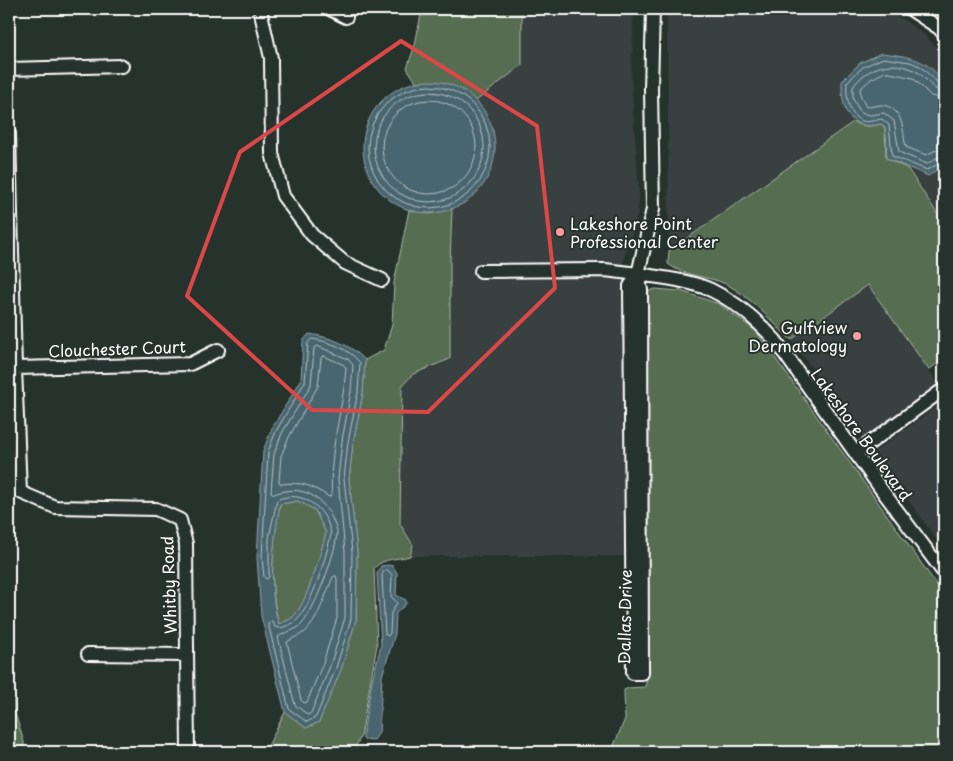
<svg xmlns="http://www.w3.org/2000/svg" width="953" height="761" font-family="'Playpen Sans',sans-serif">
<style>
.built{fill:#38403f}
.green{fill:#576d51;stroke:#abb6a8}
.water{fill:#49666f;stroke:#92a3a9;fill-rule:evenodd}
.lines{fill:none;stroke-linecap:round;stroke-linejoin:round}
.shore{stroke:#b6c2c5;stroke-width:1}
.minor-casing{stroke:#fff;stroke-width:16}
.minor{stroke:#26332d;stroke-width:12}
.marked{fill:none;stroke:#dc4848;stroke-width:4;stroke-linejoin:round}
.poi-dot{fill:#ff9aa2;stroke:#26332d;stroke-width:2}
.labels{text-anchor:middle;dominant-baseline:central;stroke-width:4;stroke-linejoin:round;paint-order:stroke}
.poi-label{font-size:16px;fill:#fff;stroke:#26332d;text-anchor:start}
.street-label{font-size:16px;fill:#fff;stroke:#26332d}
</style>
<rect width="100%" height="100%" fill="#26332d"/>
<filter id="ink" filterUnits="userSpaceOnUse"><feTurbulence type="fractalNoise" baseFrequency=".02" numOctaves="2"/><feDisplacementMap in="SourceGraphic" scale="10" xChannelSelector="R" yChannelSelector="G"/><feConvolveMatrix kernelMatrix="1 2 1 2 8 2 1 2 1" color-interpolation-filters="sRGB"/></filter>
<g filter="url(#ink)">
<path class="built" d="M522,9H634L631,76L639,194L638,213L623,262V359L627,556H410L413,545L400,524L402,386L413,374L441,364L449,359L450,210L489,119L476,101L522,65Z
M667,9H888L922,33L944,55V84L941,79L911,57L881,53L842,81V102L853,122L669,251Z
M944,165V224L909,169L928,176Z
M868,285L939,384L863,438L791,340Z
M944,401V550L874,452Z"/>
<path class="green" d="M422,9H522V65L476,101C453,84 444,81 416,82L407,68L415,45Z
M853,122C863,127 870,127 881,124L885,128L886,158L908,169L944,224V358L929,370L868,285L791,340C771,321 751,297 726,284C706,275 687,278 668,264L669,251Z
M452,209L450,262V359L413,374L402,386L400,524L413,545L410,556C395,560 386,557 374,568L377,645L361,736L353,752H265L285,712L306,728L319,722L341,669L356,620L357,552L349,479L353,443L363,393L365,360L384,350L392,325L394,283L409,210L430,214Z
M655,289L681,291L719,304L756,331L944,595V752H611L625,719L624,690L628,688L645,687L647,678L646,292Z
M298,501L315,510L326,533C321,552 307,605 293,617C290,620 283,622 279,624C268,587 273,541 280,504Z
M9,617L14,710L24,742V752H9Z"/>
<path class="water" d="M881,53C908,56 930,59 944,84V165L928,176L886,158L887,143L885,127L881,124C848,132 841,108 842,81L860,63Z
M363 147a66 66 0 1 1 132 0a66 66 0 1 1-132 0Z
M309,334C330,337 350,344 365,360L363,393L353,443L349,479L357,552L356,620L341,670L319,722L306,728L285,712L261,616L257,557L263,451L272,428L301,380L303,341ZM298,501L315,510L326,533C321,552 307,604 293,617C290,620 283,622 279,624C267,590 274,538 280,504Z
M388,565L393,566L397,573L396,595L406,600V604L396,613L395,634L382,676L379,733L374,740L363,739V734L372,681L381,645L377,573L381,566Z"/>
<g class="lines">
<path class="shore" d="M944,86L939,84L920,66L910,62L883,58L863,67L847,82C846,94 848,116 862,121C869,123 875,120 882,119L889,125L892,156L927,170L940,163L944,162
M368 147a61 61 0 1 1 122 0a61 61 0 1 1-122 0Z
M944,92C931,91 927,77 916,71C893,59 867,66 853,87V99L861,113L870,115L884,113L894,121L899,152L927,164L938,157L944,156
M374 147a55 55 0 1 1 110 0a55 55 0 1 1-110 0Z
M944,99L931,96L913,78L885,72L871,79L860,89L861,97L866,107C872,107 877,105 882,105C905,108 902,132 906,147L926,155L936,150L944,148
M382 147a47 47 0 1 1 94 0a47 47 0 1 1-94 0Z
M312,339C328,341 350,349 360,363L358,392L348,442L344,479L352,552L351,619L336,668L316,717L307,722L289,709L268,623L272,621L275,627L280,628C285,627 293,624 297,620C313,603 326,557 331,534C327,509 302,488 277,500L269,538V577L267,579L264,577L262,557L268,452L276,431L305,382L308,343Z
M317,346L348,359L353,365L351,391L342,441L338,479L345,552V618L330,666L311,713L308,715L295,705L278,637C284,632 296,631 302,624C315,609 337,551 337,531C328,501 306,482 274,494L271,492L274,454L282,433L311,385L314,348Z
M324,356L344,365L346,368C343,411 328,452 332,495L329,497C310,485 304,482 281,484L279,482L281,456L289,437L318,386L321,358Z
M388,570L392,575L391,596L397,603L391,613L390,633L388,636L385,634L382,575L384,571Z
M336,576L337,579V618L323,663L307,702L304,703L301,700L287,642C292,638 299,636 305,632C318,621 326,593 333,577Z"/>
<g class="minor-casing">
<path id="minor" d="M260,9L271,58L272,153L283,196L312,235L345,263L382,280
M330,9L346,17
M653,9L651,89L653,209L638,274C662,278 689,280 711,290C736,302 756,319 775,340L881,489L944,573
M910,9L939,28L944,34
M9,69L122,66
M9,134L15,368L20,492L55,507L156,509L180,520L186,544L188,752
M481,271L605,270L638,274
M638,274L641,290L642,673H633L630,286Z
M15,368L190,364L218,350
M856,453L944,389
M88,654L186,655"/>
</g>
<use href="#minor" class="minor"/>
</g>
</g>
<path class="marked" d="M401,41L537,126L555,288L428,412L312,410L187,296L240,152Z"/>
<g class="poi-dot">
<circle cx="560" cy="232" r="5"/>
<circle cx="857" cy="336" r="5"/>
</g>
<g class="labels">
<g class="poi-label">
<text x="570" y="223">Lakeshore Point<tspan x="570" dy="18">Professional Center</tspan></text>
<text x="847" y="327" text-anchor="end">Gulfview<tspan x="847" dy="18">Dermatology</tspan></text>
</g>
<g class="street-label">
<text transform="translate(117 348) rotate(-2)">Clouchester Court</text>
<text transform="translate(862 434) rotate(54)">Lakeshore Boulevard</text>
<text transform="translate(168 585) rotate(-92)">Whitby Road</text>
<text transform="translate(624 617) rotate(-89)">Dallas Drive</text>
</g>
</g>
<rect width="953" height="761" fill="none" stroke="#26332d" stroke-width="30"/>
<rect x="15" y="15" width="923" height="731" fill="none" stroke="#fff" stroke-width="2" filter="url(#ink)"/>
</svg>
